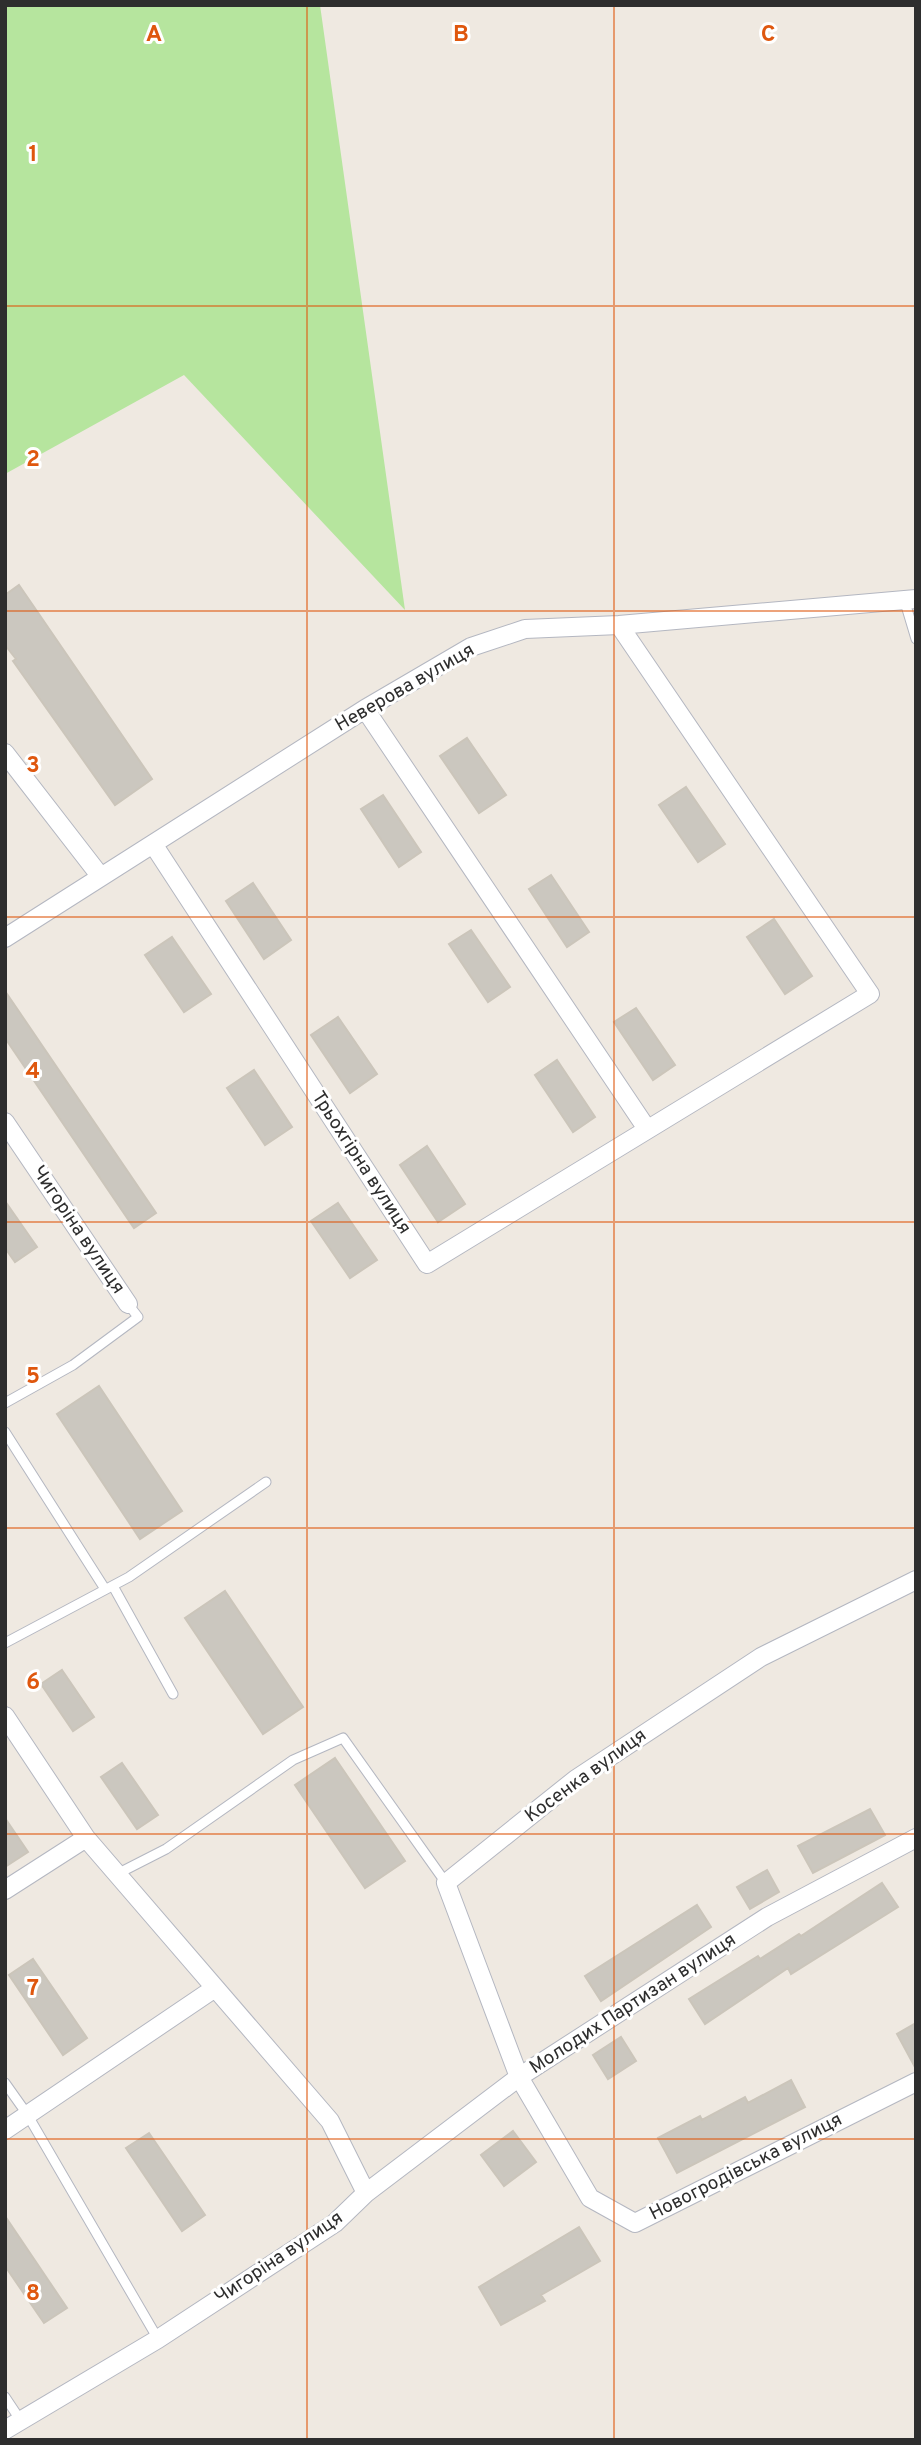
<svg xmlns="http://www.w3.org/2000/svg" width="921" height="2445" font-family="Overpass,sans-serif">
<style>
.green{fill:#b6e59e}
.building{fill:#cbc7bf;stroke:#cbc5ba;stroke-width:2}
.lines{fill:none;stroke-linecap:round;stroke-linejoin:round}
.lane-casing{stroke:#b4b7c1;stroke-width:11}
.street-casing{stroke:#b4b7c1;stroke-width:20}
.lane{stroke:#fff;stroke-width:9}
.street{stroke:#fff;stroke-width:18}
.grid{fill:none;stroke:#df570e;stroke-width:2;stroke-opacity:0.55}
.labels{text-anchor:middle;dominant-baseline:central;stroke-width:6;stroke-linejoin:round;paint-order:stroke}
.street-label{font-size:19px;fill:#2e2e2e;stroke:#fff}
.grid-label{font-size:23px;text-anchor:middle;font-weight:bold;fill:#df570e;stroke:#fff;stroke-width:6;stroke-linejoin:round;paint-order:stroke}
</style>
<rect width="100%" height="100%" fill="#efe9e1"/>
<path class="green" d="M5,5H320L405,610L184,375L5,474Z"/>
<path class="building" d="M19,585L152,779L115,805L13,661L16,659L5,645V595Z
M467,738L506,795L479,813L440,756Z
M686,787L725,844L698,862L659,805Z
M383,795L421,852L399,867L361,809Z
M551,875L589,932L567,947L529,889Z
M253,883L291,940L264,959L226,901Z
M774,919L812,976L785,994L747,937Z
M471,930L510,987L488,1002L449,944Z
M172,937L211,994L184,1012L145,955Z
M5,991L156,1213L134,1228L5,1038Z
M636,1008L675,1065L653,1080L614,1022Z
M338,1017L377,1074L350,1093L311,1035Z
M557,1060L595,1117L573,1132L535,1075Z
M254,1070L292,1127L265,1145L227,1088Z
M427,1146L465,1204L438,1222L400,1165Z
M5,1201L37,1247L15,1262L5,1248Z
M338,1203L377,1260L350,1278L311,1221Z
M99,1386L182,1511L140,1539L57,1414Z
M225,1591L303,1707L263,1734L185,1618Z
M62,1670L94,1717L73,1731L41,1684Z
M335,1758L405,1861L365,1888L295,1785Z
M122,1763L158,1815L137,1829L101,1777Z
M870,1809L885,1835L813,1873L798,1846Z
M5,1818L28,1852L5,1867Z
M767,1870L779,1892L750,1909L737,1887Z
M882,1883L898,1907L791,1974L788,1968L705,2024L689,1999L758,1956L760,1959L799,1934L801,1936Z
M697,1905L711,1927L601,2001L585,1976Z
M33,1959L87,2038L63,2055L9,1975Z
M916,2023V2069L897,2034Z
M621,2037L636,2061L608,2079L593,2055Z
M791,2080L805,2107L677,2173L658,2138L700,2116L702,2120L745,2097L748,2103Z
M513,2131L536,2162L504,2186L481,2155Z
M149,2133L205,2215L182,2231L126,2148Z
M5,2216L67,2308L44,2323L5,2266Z
M579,2227L600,2261L541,2295L545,2301L501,2325L479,2287Z"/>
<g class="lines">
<g class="lane-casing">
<path id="lane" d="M904,599L916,639
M5,1403L73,1365L138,1317L128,1304
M5,1432L105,1589
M113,1586L173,1694
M5,1643L129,1577L266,1482
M117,1874L166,1849L293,1760L343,1738L446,1883
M5,2083L27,2114L158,2339
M5,2397L21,2421"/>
</g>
<g class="street-casing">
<path id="street" d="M365,709L647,1129
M5,753L101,877
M153,844L427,1264L870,994L619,625
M5,938L365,709L471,647L525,629L619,625L916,599
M5,1122L128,1304
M916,1580L761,1657L576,1779L446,1883L519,2077L590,2198L635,2223L916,2082
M5,1716L86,1838L330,2121L366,2193
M5,1890L86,1838
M5,2130L215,1988
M5,2430L158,2339L335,2223L366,2193L519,2077L767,1917L916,1838"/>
</g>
<use href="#lane" class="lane"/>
<use href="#street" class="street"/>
</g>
<path class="grid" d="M307,5V2440M614,5V2440M5,306H916M5,611H916M5,917H916M5,1222H916M5,1528H916M5,1834H916M5,2139H916"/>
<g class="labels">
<g class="street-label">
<text transform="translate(405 688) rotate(-30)">Неверова вулиця</text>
<text transform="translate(361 1163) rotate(57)">Трьохгірна вулиця</text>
<text transform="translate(78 1230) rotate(56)">Чигоріна вулиця</text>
<text transform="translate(586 1776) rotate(-36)">Косенка вулиця</text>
<text transform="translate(633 2004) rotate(-33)">Молодих Партизан вулиця</text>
<text transform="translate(746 2167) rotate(-27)">Новогродівська вулиця</text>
<text transform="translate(279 2258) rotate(-34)">Чигоріна вулиця</text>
</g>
</g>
<g class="grid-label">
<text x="154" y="41">A</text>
<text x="461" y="41">B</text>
<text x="768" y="41">C</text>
<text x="33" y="161">1</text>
<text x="33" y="466">2</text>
<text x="33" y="772">3</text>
<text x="33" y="1078">4</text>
<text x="33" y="1383">5</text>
<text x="33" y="1689">6</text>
<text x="33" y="1995">7</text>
<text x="33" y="2300">8</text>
</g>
<rect width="921" height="2445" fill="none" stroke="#2e2e2e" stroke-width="14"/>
</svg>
